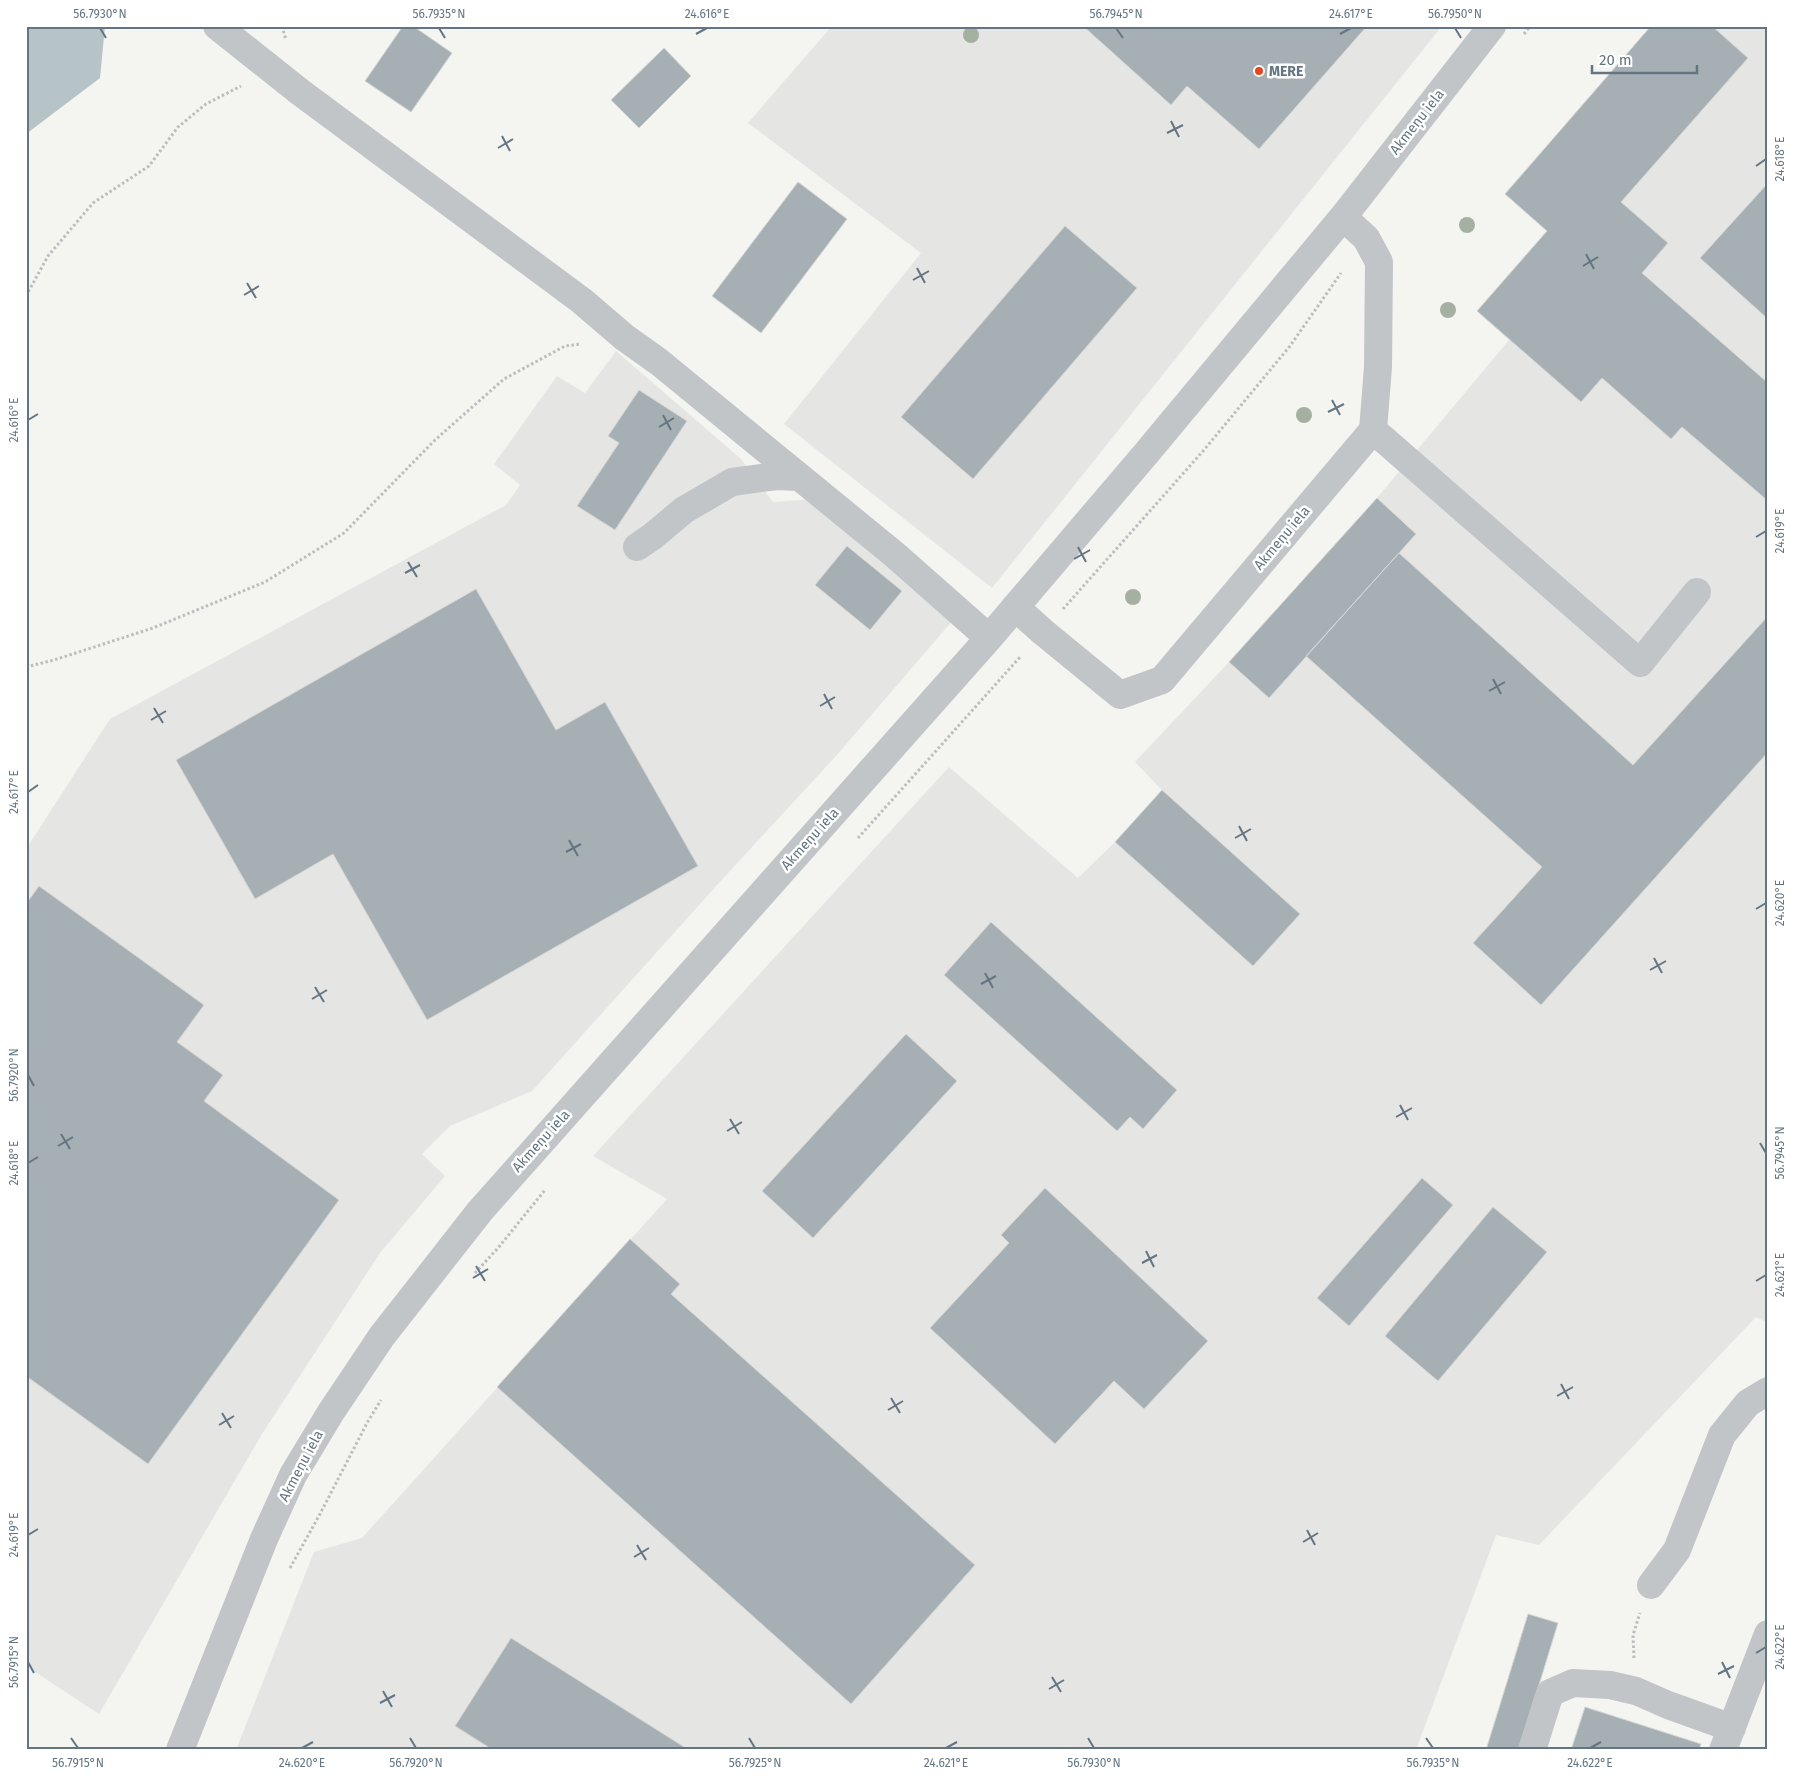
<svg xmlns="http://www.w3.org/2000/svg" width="1794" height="1776" font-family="'Fira Sans',sans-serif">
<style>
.built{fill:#e5e6e4}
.water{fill:#b6c4c7}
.building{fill:#a6afb4;stroke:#d5d5d3}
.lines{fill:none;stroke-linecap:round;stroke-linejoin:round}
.path{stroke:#bbbdbf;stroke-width:3;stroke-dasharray:2.5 2.5;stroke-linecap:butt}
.minor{stroke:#c1c5c8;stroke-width:28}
.tree{fill:#a6b0a2}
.ticks{fill:none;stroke:#637582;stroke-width:2}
.poi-dot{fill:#e6451f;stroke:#fff;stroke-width:2}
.labels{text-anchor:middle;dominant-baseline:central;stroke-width:5;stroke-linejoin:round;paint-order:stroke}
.poi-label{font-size:14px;font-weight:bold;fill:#637582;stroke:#fff;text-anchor:start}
.street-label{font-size:14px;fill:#637582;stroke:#fff}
.neatline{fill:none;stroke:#637582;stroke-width:2}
.ticks-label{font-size:12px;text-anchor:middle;fill:#637582}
</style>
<rect width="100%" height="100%" fill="#f4f4f0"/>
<path class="built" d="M832,26H1442L992,588L784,424L921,253L748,123Z
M1651,26H1768V1323L1756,1317L1539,1545L1496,1535L1416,1750H236L314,1552L362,1538L667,1199L593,1156L949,767L1078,878L1115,842L1162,790L1135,762L1229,662L1377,498L1509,340L1477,311L1547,231L1505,194Z
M616,351L740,458L773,502L813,499L954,619L836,756L718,884L532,1091L450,1126L422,1154L445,1176L380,1253L262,1434L99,1714L26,1666V849L110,719L506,505L520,485L494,464L557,376L585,393Z"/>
<path class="water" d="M26,26H105L100,78L26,134Z"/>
<path class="building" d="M403,26H413L452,53L411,112L365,81Z
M1083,26H1367L1259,149L1187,86L1171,105Z
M1651,26H1712L1748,58L1621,202L1668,243L1642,273L1768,383V501L1682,427L1671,439L1602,378L1581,402L1477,311L1547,231L1505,194Z
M664,48L691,76L639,128L611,100Z
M798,182L847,219L761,333L712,296Z
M1768,183V319L1700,258Z
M1065,226L1137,288L973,479L901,417Z
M639,390L687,421L615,530L577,506L619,443L608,436Z
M1377,498L1416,534L1269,698L1229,662Z
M847,546L902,591L870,630L815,585Z
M1399,553L1633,765L1768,616V752L1541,1005L1473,943L1542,867L1306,656Z
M476,589L556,730L605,702L698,866L427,1020L333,854L255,899L176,760Z
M1162,790L1300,914L1253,966L1115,842Z
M39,886L204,1005L177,1042L223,1075L204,1101L339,1200L148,1464L26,1376V904Z
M991,922L1177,1090L1143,1129L1130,1117L1117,1131L944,975Z
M906,1034L957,1081L813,1238L762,1191Z
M1422,1178L1453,1205L1349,1326L1317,1298Z
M1045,1188L1208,1341L1144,1409L1114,1381L1055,1444L930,1328L1009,1243L1001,1235Z
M1493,1207L1547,1252L1438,1381L1385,1336Z
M630,1239L680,1284L671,1294L975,1565L851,1704L497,1387Z
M1528,1614L1558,1623L1519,1750H1486Z
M511,1638L689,1750H493L455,1726Z
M1585,1707L1701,1744L1699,1750H1571Z"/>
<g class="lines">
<path class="path" d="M282,26L286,40
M1524,34L1530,26
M26,296L48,256L93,203L149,166L178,127L206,104L241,86
M1063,609L1204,450L1290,346L1341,273
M26,667L54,660L153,628L265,582L344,533L435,440L504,379L565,346L581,344
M858,838L1021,656
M475,1273L498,1248L545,1190
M290,1568L320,1514L367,1423L381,1400
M1634,1658L1633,1635L1640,1613"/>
<path class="minor" d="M217,26L300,92L582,301L624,337L659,362L895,555L989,638
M1373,430L1640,663L1697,592
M637,547L653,536L684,510L732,482L777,476L798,477
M1015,607L1043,632L1120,695L1162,680L1373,430L1378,367L1379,262L1366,238L1343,217
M1651,1585L1677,1550L1722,1435L1748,1403L1768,1391
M180,1750L264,1539L293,1475L331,1412L382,1336L480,1211L989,638L1144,456L1343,217L1492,26
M1532,1750L1550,1693L1573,1683L1610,1685L1636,1691L1668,1705L1732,1728
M1723,1750L1768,1634"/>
</g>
<g class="tree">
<circle cx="971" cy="35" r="8"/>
<circle cx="1467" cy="225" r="8"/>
<circle cx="1448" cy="310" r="8"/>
<circle cx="1304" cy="415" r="8"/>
<circle cx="1133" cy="597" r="8"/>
</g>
<path class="ticks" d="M100,28L106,38M439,28L445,38M1116,28L1123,38M1455,28L1461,38M696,34L707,28M1340,34L1351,28M1171,121L1179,137M1167,133L1183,125M502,136L510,151M498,148L513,139M1756,166L1766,159M1586,254L1594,269M1583,266L1598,257M917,268L925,283M913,280L929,271M247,283L256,298M244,295L259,286M1332,400L1340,415M1328,412L1344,404M663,415L671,430M28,420L38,414M659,427L674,418M1756,537L1766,531M1078,547L1086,562M1074,559L1090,550M408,562L417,577M405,573L420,565M1493,679L1501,694M1489,691L1505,682M824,694L832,709M820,706L835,697M154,708L163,723M151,720L166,711M28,792L38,785M1239,826L1247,841M1235,838L1251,829M569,840L578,856M566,852L581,844M1756,909L1766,903M1654,958L1662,973M1650,970L1666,961M985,973L993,988M981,984L996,976M315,987L324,1002M312,999L327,990M28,1075L34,1086M1400,1105L1408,1120M1396,1117L1412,1108M730,1119L739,1134M727,1131L742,1122M61,1134L70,1149M1760,1143L1766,1153M58,1146L73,1137M28,1163L38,1157M1146,1251L1154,1267M1142,1263L1157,1255M476,1266L485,1281M473,1278L488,1269M1756,1281L1766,1275M1561,1384L1569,1399M1557,1396L1573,1387M891,1398L900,1413M888,1410L903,1401M222,1413L231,1428M219,1425L234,1416M1307,1530L1315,1545M28,1535L38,1529M1303,1542L1318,1533M637,1545L646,1560M634,1557L649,1548M1756,1653L1766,1647M28,1662L34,1673M1722,1662L1730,1678M1718,1674L1734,1666M1052,1677L1061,1692M1049,1689L1064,1680M383,1691L392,1707M380,1703L395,1695M71,1738L78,1748M410,1738L416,1748M749,1738L755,1748M1088,1738L1094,1748M1426,1738L1433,1748M302,1748L313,1742M946,1748L957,1742M1590,1748L1601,1742"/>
<circle class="poi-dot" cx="1259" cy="71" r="5"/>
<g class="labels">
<g class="poi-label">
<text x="1269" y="71">MERE</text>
</g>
<g class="street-label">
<text transform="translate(1417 122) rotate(-52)">Akmeņu iela</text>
<text transform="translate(1282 538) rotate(-50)">Akmeņu iela</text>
<text transform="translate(810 839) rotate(-48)">Akmeņu iela</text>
<text transform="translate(541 1141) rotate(-48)">Akmeņu iela</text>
<text transform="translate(301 1466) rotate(-62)">Akmeņu iela</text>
</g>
</g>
<rect width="1794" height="1776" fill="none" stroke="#ffffff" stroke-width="55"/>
<path d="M1592 65v8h105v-8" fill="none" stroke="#637582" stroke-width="2.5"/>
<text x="1599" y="65" font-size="15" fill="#637582" stroke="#ffffff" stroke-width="4" paint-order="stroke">20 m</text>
<rect x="28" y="28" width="1738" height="1720" class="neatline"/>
<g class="ticks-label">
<text x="100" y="18">56.7930°N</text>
<text x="439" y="18">56.7935°N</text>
<text x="707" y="18">24.616°E</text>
<text x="1116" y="18">56.7945°N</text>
<text x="1351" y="18">24.617°E</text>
<text x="1455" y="18">56.7950°N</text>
<text transform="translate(1780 159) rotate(-90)" y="4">24.618°E</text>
<text transform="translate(14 420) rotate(-90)" y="4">24.616°E</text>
<text transform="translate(1780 531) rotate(-90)" y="4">24.619°E</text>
<text transform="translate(14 792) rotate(-90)" y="4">24.617°E</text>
<text transform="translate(1780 903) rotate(-90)" y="4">24.620°E</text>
<text transform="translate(14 1075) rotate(-90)" y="4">56.7920°N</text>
<text transform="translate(1780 1153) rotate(-90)" y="4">56.7945°N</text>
<text transform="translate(14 1163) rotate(-90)" y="4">24.618°E</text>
<text transform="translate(1780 1275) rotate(-90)" y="4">24.621°E</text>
<text transform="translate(14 1535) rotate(-90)" y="4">24.619°E</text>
<text transform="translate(1780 1647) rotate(-90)" y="4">24.622°E</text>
<text transform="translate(14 1662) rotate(-90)" y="4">56.7915°N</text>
<text x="78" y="1767">56.7915°N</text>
<text x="302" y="1767">24.620°E</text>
<text x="416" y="1767">56.7920°N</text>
<text x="755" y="1767">56.7925°N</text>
<text x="946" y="1767">24.621°E</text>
<text x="1094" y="1767">56.7930°N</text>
<text x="1433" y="1767">56.7935°N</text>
<text x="1590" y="1767">24.622°E</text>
</g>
</svg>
